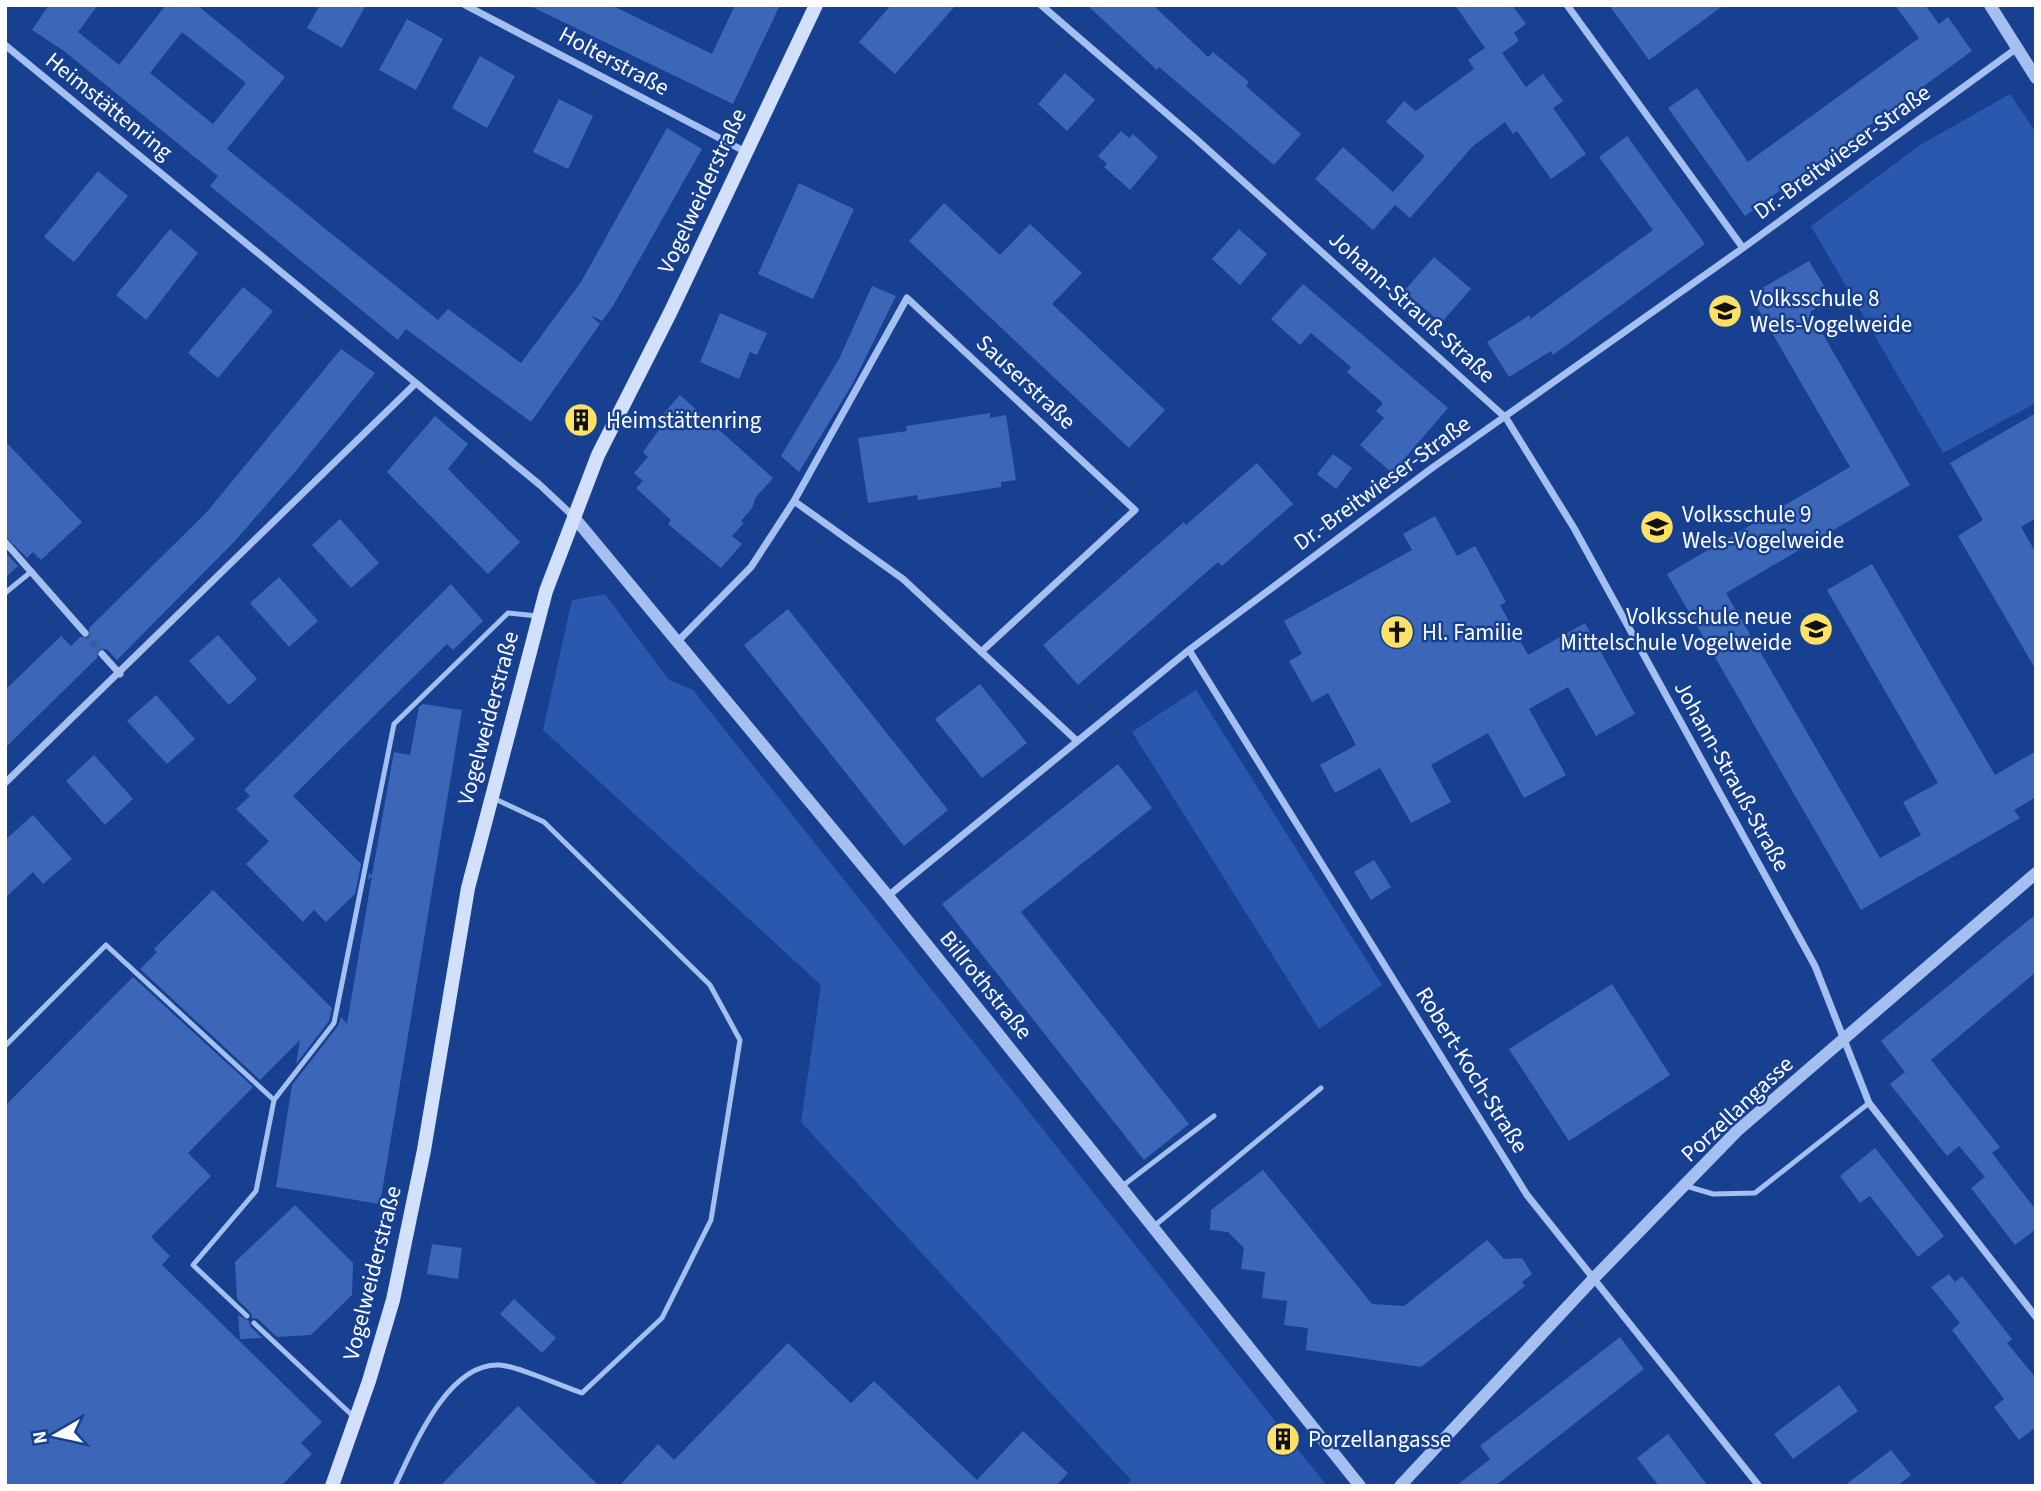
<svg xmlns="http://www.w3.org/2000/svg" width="2041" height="1491" font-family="'Source Sans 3',sans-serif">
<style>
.green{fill:#2a58af}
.building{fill:#3c66b7;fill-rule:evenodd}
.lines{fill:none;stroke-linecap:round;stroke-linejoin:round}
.minor-tunnel{stroke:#3a5da2;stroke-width:7;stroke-dasharray:7 3.5;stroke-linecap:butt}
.service{stroke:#a5bff0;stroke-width:5}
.minor{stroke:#a5bff0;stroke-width:7}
.tertiary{stroke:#a5bff0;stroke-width:12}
.secondary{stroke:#d3e0fb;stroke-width:14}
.labels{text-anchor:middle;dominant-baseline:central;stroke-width:5;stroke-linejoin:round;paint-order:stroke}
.street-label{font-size:23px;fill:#fff;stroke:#174091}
.poi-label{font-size:23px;fill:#fff;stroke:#174091;text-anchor:start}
</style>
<rect width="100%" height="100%" fill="#174091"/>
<path class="green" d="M2010,94L2036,133V403L1943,453L1811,226L1920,145Z
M605,594L669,680L693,690L1327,1486H1125L1131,1480L801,1122L821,985L543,730L572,600Z
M1196,690L1382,985L1319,1029L1132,732Z"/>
<path class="building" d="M49,5H98L78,32L119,65L166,5H197L285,77L227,149L438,320L448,309L521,363L581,282L667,128L702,149L613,306L602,321L590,315L600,324L531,422L406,329L398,340L210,186L218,176L64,51L32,30ZM182,32L246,83L213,124L150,73Z
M320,5H366L342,48L307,28Z
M528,5H611L712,54L735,5H780L733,104Z
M891,5H956L895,74L859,42Z
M1087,5H1153L1208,57L1213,52L1249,82L1246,86L1301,134L1274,165L1159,67L1157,70Z
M1455,5H1512L1526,24L1514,33L1519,41L1502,53L1526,87L1543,74L1563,101L1553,108L1586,154L1551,179L1517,131L1513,134L1505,122L1473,146L1410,218L1395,205L1373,230L1315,179L1343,147L1393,192L1425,156L1386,122L1404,101L1416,111L1474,69L1468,60L1485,48Z
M1609,5H1724L1649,60Z
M1895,5H1925L1939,24L1948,17L1972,51L1745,216L1668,108L1697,88L1748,162L1919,38Z
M407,19L443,39L416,90L379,70Z
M480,56L515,76L487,128L452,108Z
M1065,73L1095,100L1067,131L1038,104Z
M559,99L593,116L568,169L533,152Z
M1121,131L1129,138L1133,134L1158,157L1130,190L1104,167L1107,164L1098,156Z
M1627,136L1705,244L1553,355L1551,351L1509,377L1487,342L1530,315V319L1653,230L1599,157Z
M98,171L128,196L74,262L44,237Z
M799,183L854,209L813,299L758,274Z
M944,203L1000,255L1030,224L1082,273L1052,304L1165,410L1129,448L909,241Z
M170,229L198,253L146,320L116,295Z
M1239,229L1267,254L1240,285L1212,259Z
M1434,257L1471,289L1441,323L1404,291Z
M1809,261L1832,299L1810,312L1910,485L1726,593L1880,858L1921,835L1903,802L1938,783L1827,590L1872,564L1995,775L2036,751V797L2014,810L2020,818L1861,910L1667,574L1850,467L1750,295Z
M1303,284L1448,408L1392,473L1360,445L1384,418L1376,411L1383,403L1347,372L1351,367L1311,333L1300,345L1271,319Z
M872,286L896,296L853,383L799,472L781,456L839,359Z
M243,287L273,311L218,378L188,353Z
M720,313L767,333L757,355L750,352L739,379L700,362Z
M341,349L375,373L295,472L234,542L117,660L107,649H98L97,658L5,748V690L61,636L71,646L80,637H89V628L206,513Z
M680,395L773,478L756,497L752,508L741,521L744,523L732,536L742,544L721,568L668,524L671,520L636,488L643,481L634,473L648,457L643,452L669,416L664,413Z
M990,413V418L1006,415L1016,480L1001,482V487L918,500L917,495L868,503L858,438L907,431L906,426Z
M2036,413V518L2021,527L2036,553V670L1958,536L1983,520L1950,463Z
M435,416L468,444L448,469L520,542L488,574L387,472Z
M5,441L82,522L41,560L33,552L27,558L5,536Z
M1333,454L1352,468L1336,489L1317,474Z
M1257,463L1293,504L1222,566L1218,562L1078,685L1043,645L1184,522L1186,525Z
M1435,516L1457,556L1475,546L1506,602L1500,605L1528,655L1585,623L1635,714L1596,736L1568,687L1529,709L1566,775L1524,798L1488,733L1431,765L1451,802L1411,823L1380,768L1335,793L1320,765L1356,745L1328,693L1312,702L1289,661L1302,654L1284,621L1412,550L1403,534Z
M340,519L379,563L351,588L312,545Z
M5,552L18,566L5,578Z
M279,577L318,621L289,647L250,603Z
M451,584L483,621L453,650L447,644L293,796L361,864L355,894L326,922L314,910L303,922L246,864L269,841L236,809L250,796L244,790Z
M788,609L948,810L904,846L744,645Z
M218,635L257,679L229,705L189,661Z
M980,684L1027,743L982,778L935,719Z
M156,695L195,739L167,764L127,721Z
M423,704L462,710L380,1204L276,1187L292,1085L338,1026L341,1017L347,1024L372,876L368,880L369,873L372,875L394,752L410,755L419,707Z
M94,755L133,799L105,825L66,781Z
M1118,764L1152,808L1021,912L1189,1124L1144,1160L942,904Z
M33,815L72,859L43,884L33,872L5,898V840Z
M1374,860L1391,887L1371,900L1354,872Z
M213,890L332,1008L329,1021L296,1064L300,1040L260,1080L140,969L157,952L154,949Z
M2036,914V972L1931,1060L2000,1147L1992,1153L2036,1210V1229L2015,1245L1971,1188L1985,1177L1959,1146L1947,1156L1890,1084L1905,1072L1881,1041Z
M133,977L253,1087L188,1153L211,1176L151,1237L170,1256L162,1265L322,1422L301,1443L312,1454L281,1486H5V1106Z
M1612,984L1670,1075L1569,1141L1509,1049Z
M1875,1148L1944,1236L1918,1257L1870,1196L1860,1203L1840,1176Z
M1263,1170L1372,1304L1404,1306L1487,1240L1504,1259L1522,1258L1532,1274L1522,1282L1525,1286L1421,1367L1306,1350L1308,1328L1284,1325L1287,1301L1262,1298L1265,1272L1241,1269L1244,1248L1228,1232L1210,1230L1211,1210Z
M295,1205L353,1263L352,1295L311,1335L277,1337L258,1319L252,1318L251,1313L237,1299L235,1262Z
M432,1244L462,1248L458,1279L427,1274Z
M1949,1274L1955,1282L1962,1276L2012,1339L2007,1343L2036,1378V1427L2019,1440L1994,1407L2004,1399L1952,1330L1960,1323L1931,1287Z
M514,1299L556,1338L542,1353L500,1314Z
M238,1315L249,1321L250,1326L262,1338L240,1339Z
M1620,1337L1644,1369L1495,1486H1456L1490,1459L1480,1446Z
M788,1343L851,1403L874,1381L977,1480L1023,1431L1068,1473L1056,1486H619L658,1444L674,1460Z
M1839,1385L1858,1411L1793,1459L1774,1434Z
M518,1406L599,1486H440Z
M1668,1434L1708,1486H1659L1637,1458Z
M1891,1450L1911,1475L1897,1486H1844Z"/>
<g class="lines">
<path class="minor-tunnel" d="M85,633L102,654"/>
<path class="service" d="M5,593L32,571
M5,1046L106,945L274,1100L256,1191L193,1265L247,1316
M274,1100L334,1023L394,724L508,613L538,616
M1686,1186L1713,1194L1755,1193L1869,1103
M1121,1187L1214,1116
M1153,1227L1321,1088
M254,1323L354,1417
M395,1486C414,1447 447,1363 499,1365C518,1366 561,1386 582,1393L662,1318L711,1220L740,1040L710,985L544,822L493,798"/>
<path class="minor" d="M465,5L746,152
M1041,5L1196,139L1506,418L1574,528L1815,966L1869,1103L2036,1317
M1567,5L1743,248
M5,45L540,485L573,516
M794,501L907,298L1135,510L981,652
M5,542L85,633
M679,640L751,567L794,501L903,579L1076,740
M1189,650L1527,1195L1759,1486
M102,654L120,674
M5,783L416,383
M888,896L1189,650L1432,468L1743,248L2017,48"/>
<path class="tertiary" d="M1990,5L2036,78
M573,516L888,896L1360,1486
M1400,1486L1595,1277L1737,1131L2036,873"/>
<path class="secondary" d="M332,1486L369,1381L393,1300L424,1150L468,888L546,591L598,455L670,313L816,5"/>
</g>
<defs>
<g id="school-disc" transform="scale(1.75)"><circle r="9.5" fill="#ffe264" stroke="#174091"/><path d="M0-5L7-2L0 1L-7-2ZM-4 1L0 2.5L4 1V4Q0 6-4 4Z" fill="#111"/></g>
<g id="building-disc" transform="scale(1.75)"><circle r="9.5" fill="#ffe264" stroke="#174091"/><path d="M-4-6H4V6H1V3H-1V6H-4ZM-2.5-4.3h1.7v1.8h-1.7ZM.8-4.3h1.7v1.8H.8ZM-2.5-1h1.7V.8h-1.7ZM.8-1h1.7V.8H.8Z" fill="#111"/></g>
<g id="church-disc" transform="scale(1.75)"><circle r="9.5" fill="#ffe264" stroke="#174091"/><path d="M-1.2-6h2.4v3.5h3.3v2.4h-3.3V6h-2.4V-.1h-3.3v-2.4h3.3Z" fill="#111"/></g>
</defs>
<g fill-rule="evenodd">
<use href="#school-disc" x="1725" y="311"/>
<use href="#building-disc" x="581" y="420"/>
<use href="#school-disc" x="1657" y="527"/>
<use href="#school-disc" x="1816" y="629"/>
<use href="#church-disc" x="1397" y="632"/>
<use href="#building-disc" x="1283" y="1439"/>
</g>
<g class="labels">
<g class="street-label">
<text transform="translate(614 61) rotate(28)">Holterstraße</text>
<text transform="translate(109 106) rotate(39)">Heimstättenring</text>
<text transform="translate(1842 152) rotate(-36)">Dr.-Breitwieser-Straße</text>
<text transform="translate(702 191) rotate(-65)">Vogelweiderstraße</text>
<text transform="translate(1412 307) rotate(42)">Johann-Strauß-Straße</text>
<text transform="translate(1026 382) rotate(43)">Sauserstraße</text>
<text transform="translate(1382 483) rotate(-36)">Dr.-Breitwieser-Straße</text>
<text transform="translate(488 718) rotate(-75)">Vogelweiderstraße</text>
<text transform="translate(1732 776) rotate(61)">Johann-Strauß-Straße</text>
<text transform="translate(986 985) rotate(51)">Billrothstraße</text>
<text transform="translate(1472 1070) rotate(58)">Robert-Koch-Straße</text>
<text transform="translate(1737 1109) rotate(-43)">Porzellangasse</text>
<text transform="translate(372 1273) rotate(-76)">Vogelweiderstraße</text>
</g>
<g class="poi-label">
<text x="1750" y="298">Volksschule 8<tspan x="1750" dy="26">Wels-Vogelweide</tspan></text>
<text x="606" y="420">Heimstättenring</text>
<text x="1682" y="514">Volksschule 9<tspan x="1682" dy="26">Wels-Vogelweide</tspan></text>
<text x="1792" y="616" text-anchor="end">Volksschule neue<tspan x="1792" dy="26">Mittelschule Vogelweide</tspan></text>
<text x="1422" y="632">Hl. Familie</text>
<text x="1308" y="1439">Porzellangasse</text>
</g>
</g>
<rect width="2041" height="1491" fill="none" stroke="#ffffff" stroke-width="14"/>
<g transform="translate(56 1435) rotate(261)" stroke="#174091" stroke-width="5" paint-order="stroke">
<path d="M0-5L12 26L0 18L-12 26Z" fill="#ffffff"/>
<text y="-10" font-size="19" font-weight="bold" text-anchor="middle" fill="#ffffff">N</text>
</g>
</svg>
